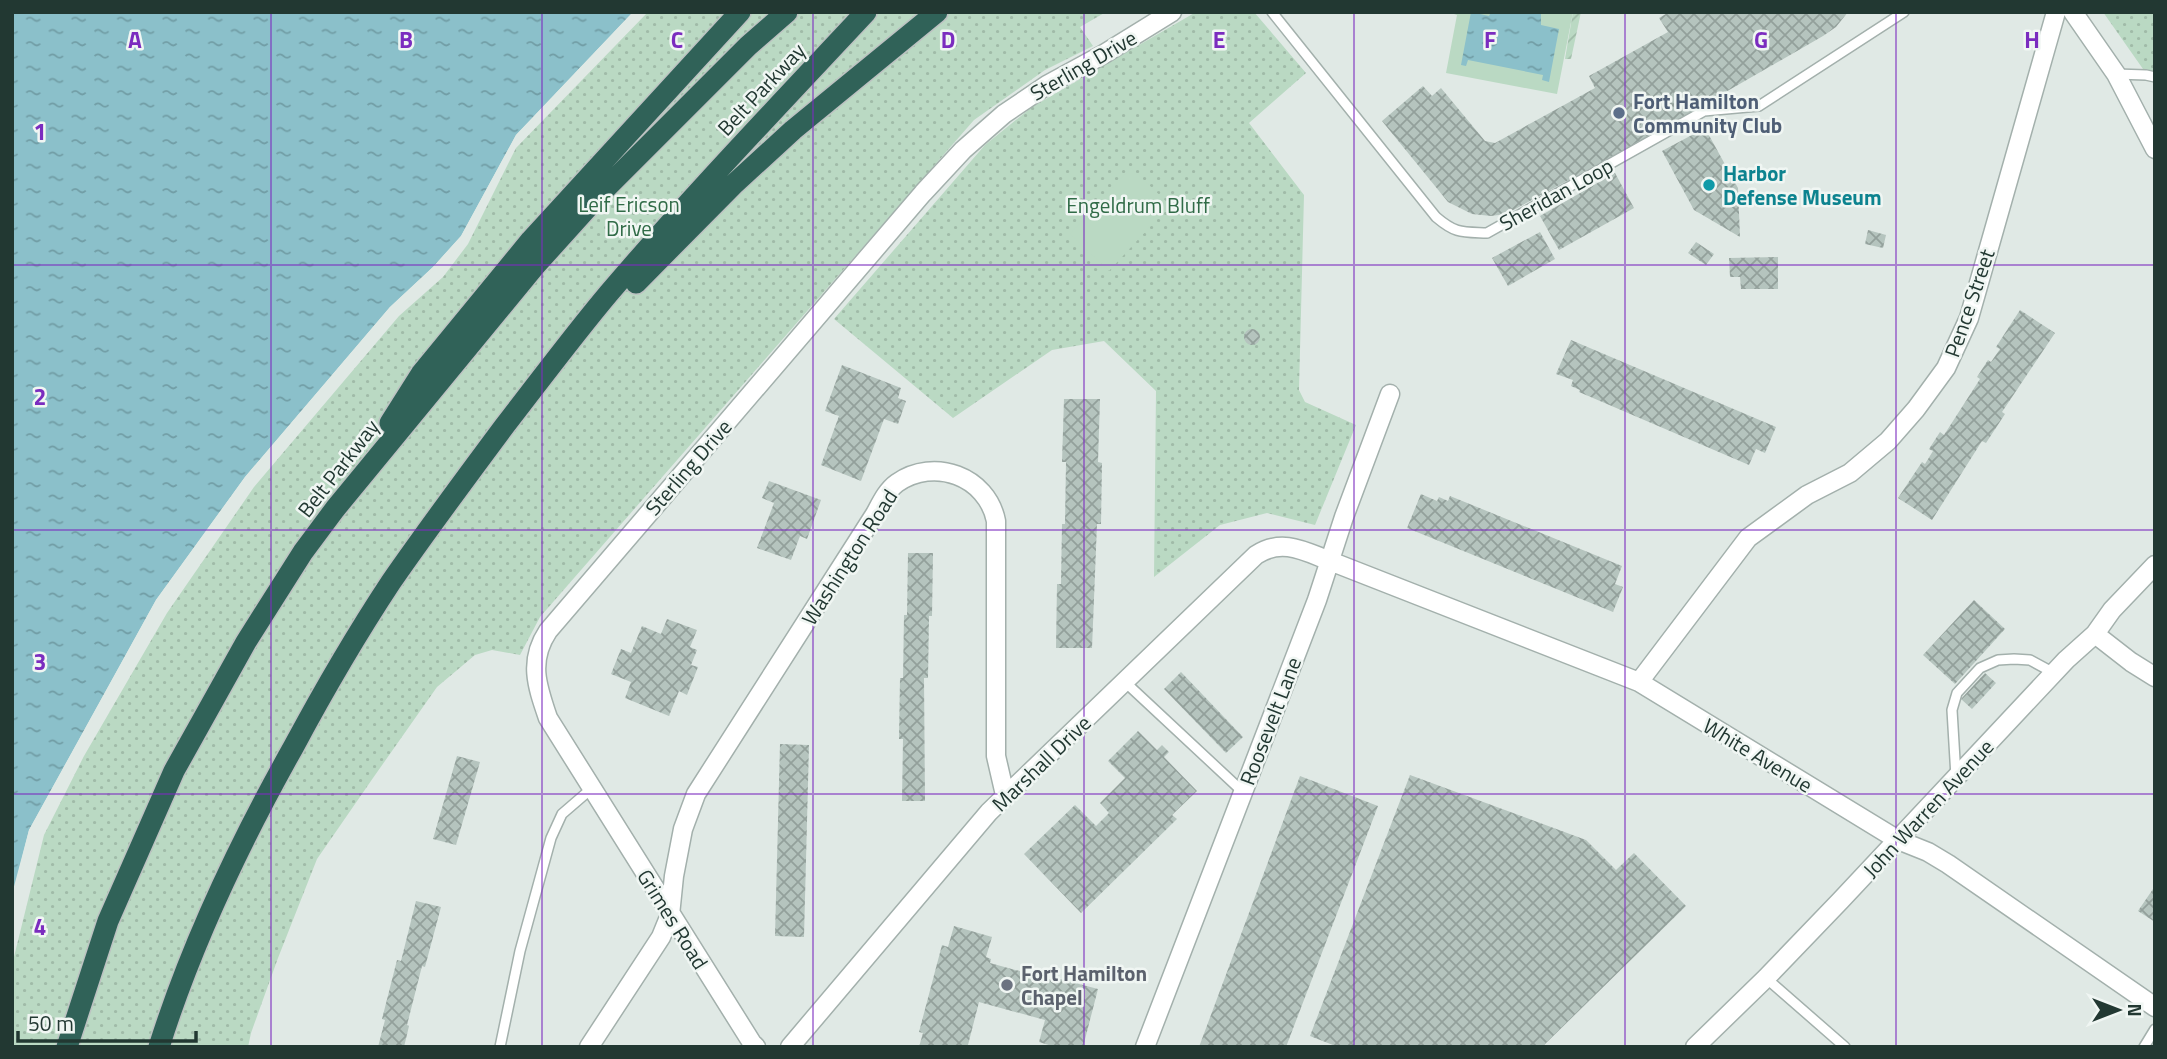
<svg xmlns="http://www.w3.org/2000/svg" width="2167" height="1059" font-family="'Titillium Web',sans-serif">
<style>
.grass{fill:url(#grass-dots)}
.garden{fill:url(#garden-furrows)}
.pitch{fill:#bad9c3}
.water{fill:url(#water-ripples)}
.pier{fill:#e0e9e5}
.building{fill:url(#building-cross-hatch)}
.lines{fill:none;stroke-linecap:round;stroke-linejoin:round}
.lane-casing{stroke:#a3b0ac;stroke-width:12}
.street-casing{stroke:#a3b0ac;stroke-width:21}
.highway-casing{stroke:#bdc3c2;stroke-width:24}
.lane{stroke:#fff;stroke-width:9}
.street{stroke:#fff;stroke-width:18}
.highway{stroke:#306258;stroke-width:21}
.grid{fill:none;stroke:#7b2cbf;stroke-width:2;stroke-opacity:0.55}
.service-dot{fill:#5c6f8a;stroke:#f0f6f3;stroke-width:2.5}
.culture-dot{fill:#0f9aa8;stroke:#f0f6f3;stroke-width:2.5}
.worship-dot{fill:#6b7280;stroke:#f0f6f3;stroke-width:2.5}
.labels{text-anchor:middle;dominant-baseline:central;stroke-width:5;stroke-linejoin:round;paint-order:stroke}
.street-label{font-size:21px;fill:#223832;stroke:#f0f6f3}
.service-label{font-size:21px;font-weight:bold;fill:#4e5e75;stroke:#f0f6f3;text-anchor:start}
.culture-label{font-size:21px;font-weight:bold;fill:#0d838f;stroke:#f0f6f3;text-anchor:start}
.park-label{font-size:21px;fill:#306b47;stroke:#f0f6f3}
.worship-label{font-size:21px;font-weight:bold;fill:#5b616d;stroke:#f0f6f3;text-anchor:start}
.grid-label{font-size:23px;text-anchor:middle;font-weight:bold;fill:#7b2cbf;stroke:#f0f6f3;stroke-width:5;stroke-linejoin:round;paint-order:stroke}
</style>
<defs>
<pattern id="grass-dots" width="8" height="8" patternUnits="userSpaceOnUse" patternTransform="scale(1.75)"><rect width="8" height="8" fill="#bad9c3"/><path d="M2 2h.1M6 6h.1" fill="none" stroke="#a0bba8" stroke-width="1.8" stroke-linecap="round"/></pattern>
<pattern id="garden-furrows" width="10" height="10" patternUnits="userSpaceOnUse" patternTransform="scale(1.75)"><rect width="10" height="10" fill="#bad9c3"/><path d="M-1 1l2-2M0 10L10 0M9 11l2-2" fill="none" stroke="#a0bba8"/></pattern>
<pattern id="water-ripples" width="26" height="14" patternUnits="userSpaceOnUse" patternTransform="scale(1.75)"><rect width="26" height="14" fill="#8bc0ca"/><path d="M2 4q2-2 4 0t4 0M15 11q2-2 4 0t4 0" fill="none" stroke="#719da5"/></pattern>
<pattern id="building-cross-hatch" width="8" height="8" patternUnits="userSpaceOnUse" patternTransform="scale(1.75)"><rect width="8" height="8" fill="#b5c4be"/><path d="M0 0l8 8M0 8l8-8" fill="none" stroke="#93a09b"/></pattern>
</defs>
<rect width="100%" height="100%" fill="#e0e9e5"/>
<path class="grass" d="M648,12H1106L1080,27L1093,46L1045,70L974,120L540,617L520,655L492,650L475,655L437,687L373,778L317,859L278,958L251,1033L248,1047H12V965L44,835L84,756L167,613L254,487L399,316L443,277L468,244L516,148Z
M1196,12H1254L1306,73L1249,123L1304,195L1299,390L1305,402L1356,425L1315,525L1267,513L1220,525L1154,577L1156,391L1104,341L1052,350L953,418L834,319L985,145L1032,107Z
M2103,12H2155V72L2149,73L2143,69Z"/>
<path class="garden" d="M1573,12H1581L1571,59H1565Z"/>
<path class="pitch" d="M1448,12H1573L1557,94L1446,73L1457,15Z
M1131,168L1170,205L1109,271L1070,234Z"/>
<path class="water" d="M12,12H633L516,135L461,236L433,267L390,307L245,477L156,600L29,830L12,894Z
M1471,12L1489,16L1491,12H1541V25L1559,29L1549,82L1542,80L1543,75L1468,60L1466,66L1461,65Z"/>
<path class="pier" d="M633,12L637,13L519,137L464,238L436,269L392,309L248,479L158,601L33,831L16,895L12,898L29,830L156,600L245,477L390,307L433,267L461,236L516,135Z"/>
<path class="building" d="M1669,12H1848L1836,27L1823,36L1644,139L1506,214L1491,216L1472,214L1448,202L1382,121L1423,86L1432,96L1441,88L1485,141L1495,143L1595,88L1589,76L1668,32L1659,18Z
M1705,128L1738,188L1740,237L1694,210L1662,151Z
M1615,173L1634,208L1559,250L1540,216Z
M1868,230L1886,235L1883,248L1865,244Z
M1540,232L1555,259L1508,286L1492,258Z
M1696,242L1714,254L1706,265L1688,253Z
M1778,257V289H1741L1740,277H1730L1729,258Z
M2020,310L2055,333L2002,412L2005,414L1986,443L1982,441L1932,520L1898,498L1922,462L1925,464L1933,451L1929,449L1940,432L1944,435L1980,379L1977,377L1988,360L1991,362L2000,349L1996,347Z
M1244 337a8 8 0 1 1 16 0a8 8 0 1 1-16 0Z
M1571,340L1776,427L1765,453L1756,449L1749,465L1579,392L1580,390L1571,386L1573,380L1556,374Z
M842,365L901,388L898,398L906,401L898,424L884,419L861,481L821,465L839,416L825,411Z
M1064,399H1100L1098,462L1102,463L1101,524H1097L1092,648H1056L1057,584H1061L1062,524H1065L1066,462H1062Z
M769,481L821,500L807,539L800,536L791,560L757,548L774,503L762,498Z
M1421,494L1437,501L1439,497L1448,501L1450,496L1622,566L1615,584L1623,587L1613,612L1407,528Z
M908,553H933L932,616H929L928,678H924L925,801H902L903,739H899L900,678H903L904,615H907Z
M1974,600L2005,629L1955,684L1923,655Z
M667,619L697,630L690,647L697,650L691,665L698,667L687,695L679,691L669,716L625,698L631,682L611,674L621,649L631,653L642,626L661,634Z
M1181,672L1243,737L1226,753L1164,689Z
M1985,673L1996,683L1972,709L1961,699Z
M1138,731L1157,750L1162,745L1169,752L1164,757L1197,791L1172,815L1177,819L1081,913L1024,854L1075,805L1096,826L1109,813L1100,803L1125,778L1108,761Z
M780,744L809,745L804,937L775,936Z
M457,756L480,762L456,845L433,839Z
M1410,775L1586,840L1616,870L1634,853L1686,906L1542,1047H1338L1310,1036Z
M1300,776L1378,806L1286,1047H1199Z
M2155,886V922L2138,911Z
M416,901L441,907L425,967L422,966L407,1025L409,1026L404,1047H378L385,1020L382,1019L397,960L401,961Z
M954,926L992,937L986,957L991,959L990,963L1056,981V978L1098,989L1083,1047H1055L1039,1042L1045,1020L979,1002L968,1045L919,1047L923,1033L919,1032L942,945L948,947Z"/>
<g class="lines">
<g class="lane-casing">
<path id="lane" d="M1272,12L1436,217C1456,234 1462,232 1487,233L1704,111L1759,106L1904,12
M2116,74L2146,75L2155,77
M1125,682L1243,792
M1956,777L1952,710L1957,693L1980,668L1998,660L2014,659L2030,660L2054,673
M1766,978L1845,1047
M500,1047L520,951L551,838L562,814L591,789
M2144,1047L2155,1029"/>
</g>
<g class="street-casing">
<path id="street" d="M2073,12L2116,74L2155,149
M2095,634L2131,662L2155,677
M1639,682L1748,538L1807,495L1850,473L1888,441L1916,409L1946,368L1969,318L2056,12
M589,1047L661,937L670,915L674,876L683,829L696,794L875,514C881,503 887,490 897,483C934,457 987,476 996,521V756L1005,795
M756,1047L752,1043L548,718C537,686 528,661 548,631L923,193L963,150L1004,114L1047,85L1104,54L1172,12
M790,1047L989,812L1256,555C1282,538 1304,551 1330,561L1639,682L1898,840L1928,852L1948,864L2155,1007
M1145,1047L1317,600L1344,517L1390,394
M1695,1047L1766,978L1841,900L2066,660L2095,634L2112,610L2155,565"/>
</g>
<g class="highway-casing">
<path id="highway" d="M636,283L733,185L793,130L937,12
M390,423L421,374L531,240L740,12
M67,1047L108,921L174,771L246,642L303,552L335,509L534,267L599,195L748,46L787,12
M159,1047C192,942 240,842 294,746C324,690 356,635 391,582C427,530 465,479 503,428C538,383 572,337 609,293C691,197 779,105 866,12"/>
</g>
<use href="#lane" class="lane"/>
<use href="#street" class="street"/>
<use href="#highway" class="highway"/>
</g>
<path class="grid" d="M271,12V1047M542,12V1047M813,12V1047M1084,12V1047M1354,12V1047M1625,12V1047M1896,12V1047M12,265H2155M12,530H2155M12,794H2155"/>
<circle class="service-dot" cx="1619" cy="113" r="7"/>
<circle class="culture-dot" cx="1709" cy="185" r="7"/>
<circle class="worship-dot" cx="1007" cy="985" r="7"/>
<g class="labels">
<g class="street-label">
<text transform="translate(1083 65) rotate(-30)">Sterling Drive</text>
<text transform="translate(761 89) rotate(-47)">Belt Parkway</text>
<text transform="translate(1556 194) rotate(-29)">Sheridan Loop</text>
<text transform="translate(1969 303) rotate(-71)">Pence Street</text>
<text transform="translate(688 467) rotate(-49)">Sterling Drive</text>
<text transform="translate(338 468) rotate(-52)">Belt Parkway</text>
<text transform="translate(849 557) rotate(-57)">Washington Road</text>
<text transform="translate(1270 721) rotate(-69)">Roosevelt Lane</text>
<text transform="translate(1758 755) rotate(31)">White Avenue</text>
<text transform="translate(1041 763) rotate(-44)">Marshall Drive</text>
<text transform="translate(1928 808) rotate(-47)">John Warren Avenue</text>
<text transform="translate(673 919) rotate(58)">Grimes Road</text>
</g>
<g class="service-label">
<text x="1633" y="101">Fort Hamilton<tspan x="1633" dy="24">Community Club</tspan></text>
</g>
<g class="culture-label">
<text x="1723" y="173">Harbor<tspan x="1723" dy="24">Defense Museum</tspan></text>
</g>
<g class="park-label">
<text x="629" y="204">Leif Ericson<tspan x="629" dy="24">Drive</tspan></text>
<text x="1138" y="205">Engeldrum Bluff</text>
</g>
<g class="worship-label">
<text x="1021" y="973">Fort Hamilton<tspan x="1021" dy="24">Chapel</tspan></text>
</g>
</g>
<g class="grid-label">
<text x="135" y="48">A</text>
<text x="406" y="48">B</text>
<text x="677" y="48">C</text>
<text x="948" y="48">D</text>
<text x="1219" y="48">E</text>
<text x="1490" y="48">F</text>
<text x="1761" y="48">G</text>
<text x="2032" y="48">H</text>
<text x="40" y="140">1</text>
<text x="40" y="405">2</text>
<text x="40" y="670">3</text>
<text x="40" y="935">4</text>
</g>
<rect width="2167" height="1059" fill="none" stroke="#223832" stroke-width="28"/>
<g transform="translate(2118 1010) rotate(90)" stroke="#f0f6f3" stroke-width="5" paint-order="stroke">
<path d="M0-5L12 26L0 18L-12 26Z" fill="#223832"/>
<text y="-10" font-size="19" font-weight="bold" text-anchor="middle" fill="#223832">N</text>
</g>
<path d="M18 1031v10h178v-10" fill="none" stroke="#223832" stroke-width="3.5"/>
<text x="28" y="1031" font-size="21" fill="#223832" stroke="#f0f6f3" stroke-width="5" paint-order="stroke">50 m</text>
</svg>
